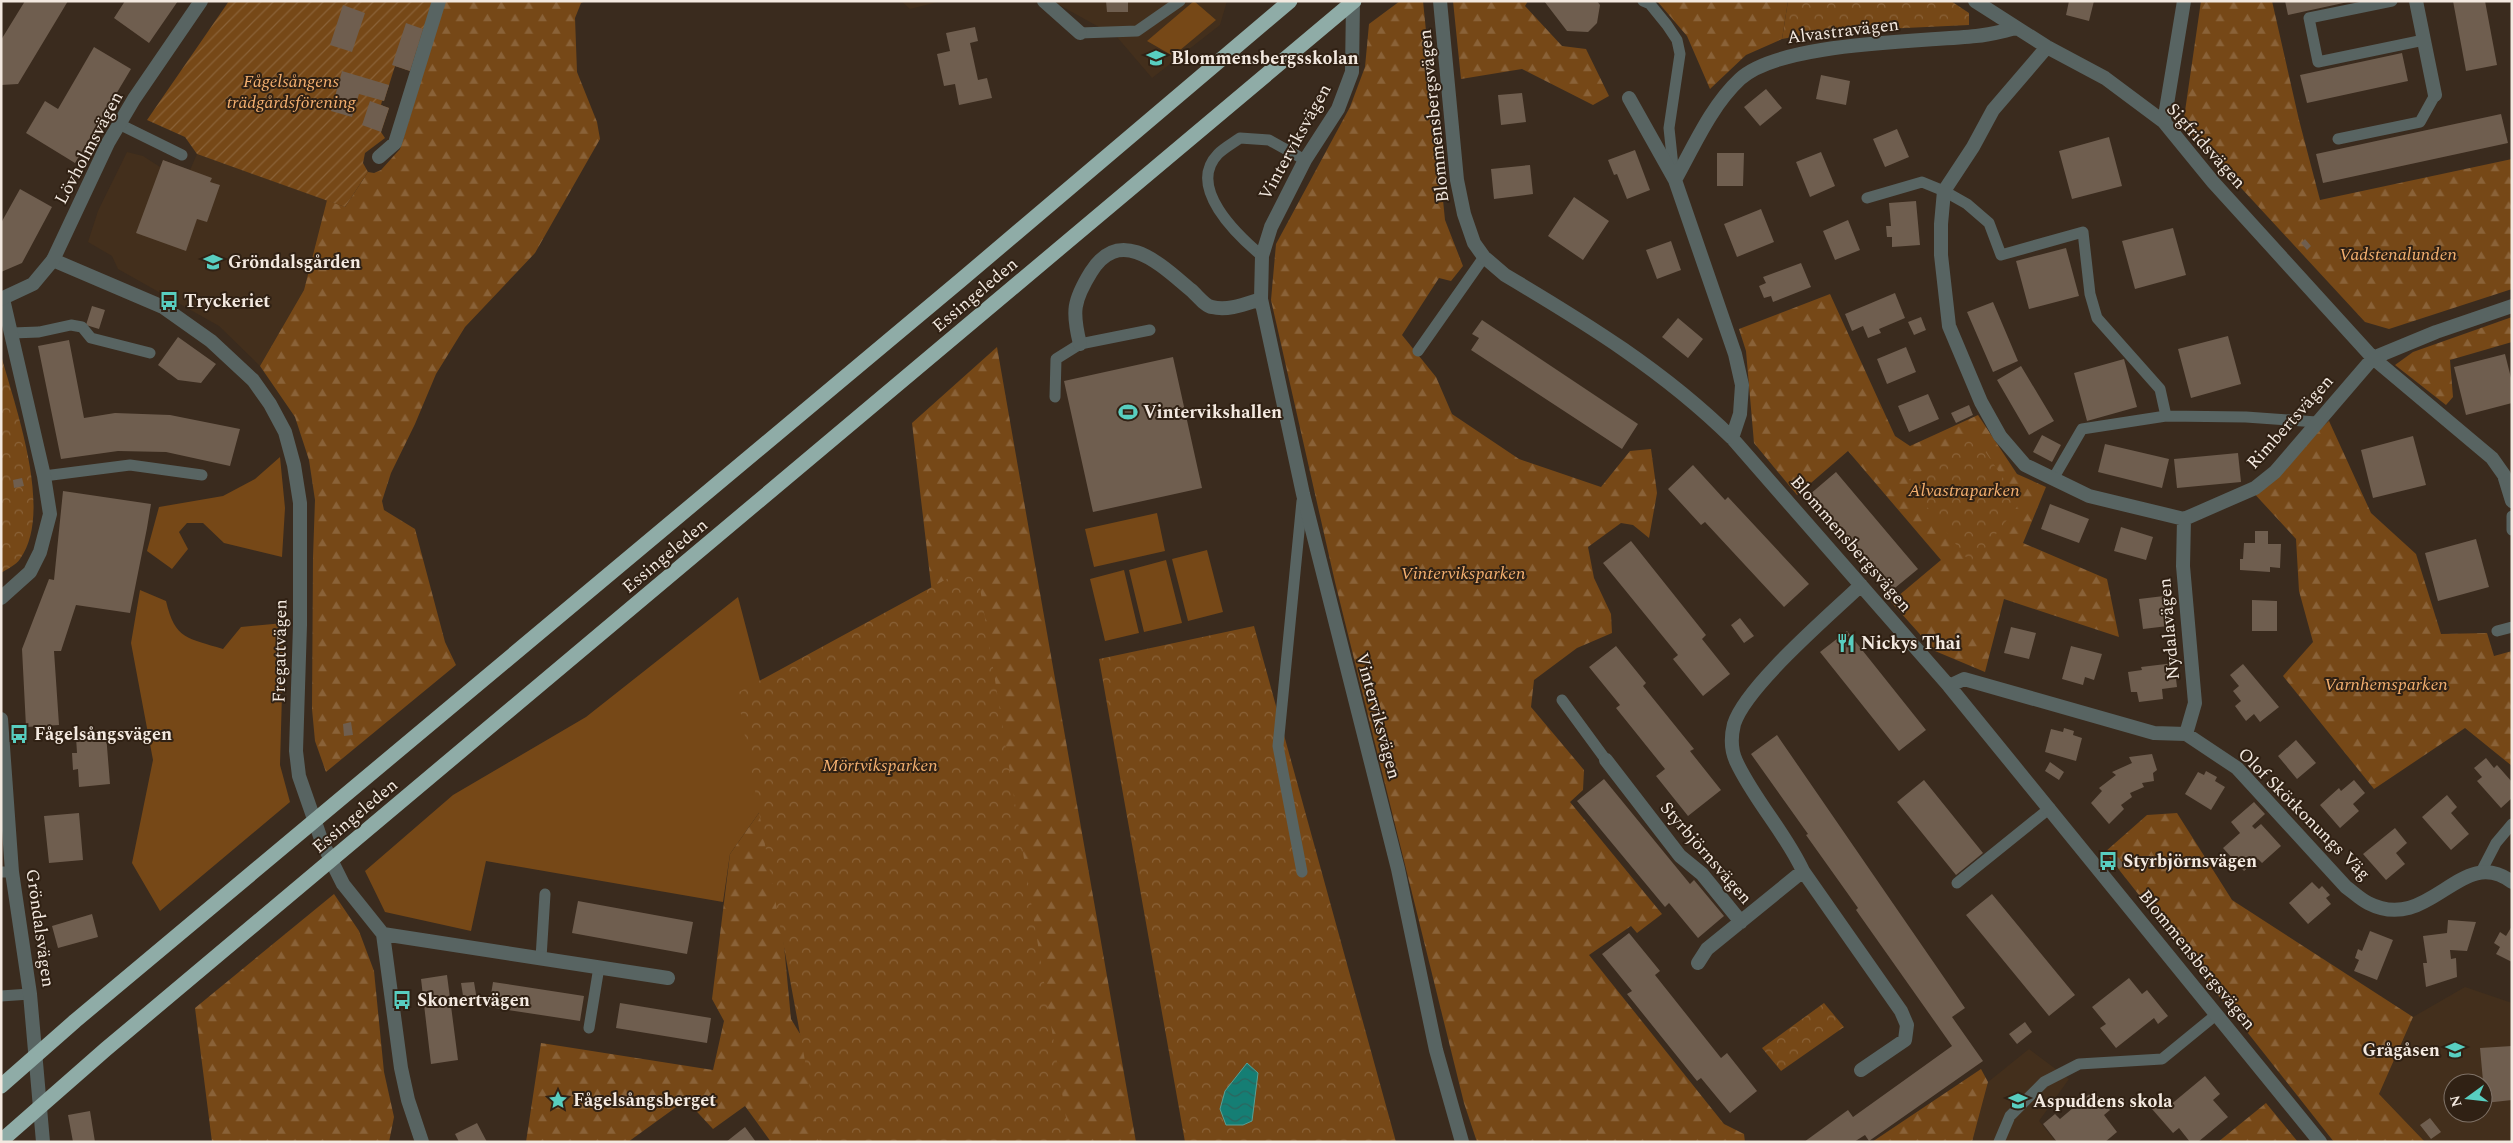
<svg xmlns="http://www.w3.org/2000/svg" width="2513" height="1143" font-family="Spectral,serif">
<style>
.built{fill:#432f1c;fill-rule:evenodd}
.grass{fill:#764817}
.forest{fill:url(#forest-firs)}
.park{fill:url(#park-crowns)}
.garden{fill:url(#garden-furrows)}
.water{fill:url(#water-waves);stroke:#589e94}
.building{fill:#6f5e4f}
.lines{fill:none;stroke-linecap:round;stroke-linejoin:round}
.service{stroke:#586462;stroke-width:11}
.minor{stroke:#586462;stroke-width:14}
.tertiary{stroke:#586462;stroke-width:14}
.motorway-bridge{stroke:#8faca7;stroke-width:15}
.labels{text-anchor:middle;dominant-baseline:central;stroke-width:4;stroke-linejoin:round;paint-order:stroke}
.street-label{font-size:18px;fill:#f3e9e0;stroke:#302114}
.poi-label{font-size:18px;font-weight:bold;fill:#f3e9e0;stroke:#302114;text-anchor:start}
.park-label{font-size:18px;font-style:italic;fill:#f4b070;stroke:#302114}
</style>
<defs>
<pattern id="forest-firs" width="22" height="20" patternUnits="userSpaceOnUse" patternTransform="scale(1.25)"><rect width="22" height="20" fill="#764817"/><path d="M5 1l3.5 6h-7zM16 11l3.5 6h-7z" fill="#8a6238"/></pattern>
<pattern id="park-crowns" width="20" height="18" patternUnits="userSpaceOnUse" patternTransform="scale(1.25)"><rect width="20" height="18" fill="#764817"/><path d="M2 6a3 3 0 1 1 6 0M12 15a3 3 0 1 1 6 0" fill="none" stroke="#8a6238"/></pattern>
<pattern id="garden-furrows" width="10" height="10" patternUnits="userSpaceOnUse" patternTransform="scale(1.25)"><rect width="10" height="10" fill="#764817"/><path d="M-1 1l2-2M0 10L10 0M9 11l2-2" fill="none" stroke="#8a6238"/></pattern>
<pattern id="water-waves" width="16" height="10" patternUnits="userSpaceOnUse" patternTransform="scale(1.25)"><rect width="16" height="10" fill="#157e74"/><path d="M0 5q4-4 8 0t8 0" fill="none" stroke="#2c655e"/></pattern>
</defs>
<rect width="100%" height="100%" fill="#3a2b1e"/>
<path class="built" d="M901,1H942L910,9Z
M1052,1H1227L1220,25L1152,78L1117,37Z
M127,152L143,156L160,167L163,160L190,170L197,154L327,200L304,290L260,366L219,326L118,269L112,256L88,242L98,211Z
M2465,987L2512,1003V1142H2425L2379,1094L2413,1017ZM2453,1083H2483V1113H2453Z
M2029,1049L2069,1079L2039,1121L2056,1142H1972L1988,1082Z"/>
<path class="grass" d="M1194,1L1216,20L1173,56L1147,41Z
M280,457L285,508L282,557L224,543L203,523H187L179,532L188,549L172,569L147,551L159,507L223,496L255,479Z
M1157,513L1165,551L1094,567L1085,529Z
M1207,550L1223,612L1188,621L1172,559Z
M1166,560L1182,623L1144,632L1129,570Z
M1124,570L1139,633L1105,641L1090,579Z
M140,590L166,601C175,640 188,638 223,649L241,627L284,623L280,765L290,802L160,911L132,863L153,760L131,643Z
M738,597L785,776L730,854L723,902L486,861L471,931L385,912L365,871L453,795L586,717Z"/>
<path class="forest" d="M445,1H585L581,3L575,18L577,72L597,122L600,139L535,253L465,327L436,374L415,424L391,473L382,501L384,510L415,529L445,642L456,665L326,772L315,741L312,709L313,557L315,500L309,460L295,417L260,366L304,290L327,200L345,207L368,172L374,173L381,170L400,149Z
M1400,1H1423L1445,220L1463,266L1451,281L1439,278L1402,335L1436,377L1452,414L1519,459L1601,487L1630,451L1651,449L1657,493L1649,538L1633,525L1621,523L1588,547L1594,578L1611,614L1612,633L1577,648L1534,680L1531,707L1584,770L1583,790L1570,802L1662,914L1637,933L1631,926L1589,955L1724,1124L1744,1134L1745,1142H1477L1464,1103L1335,582L1271,300L1276,244L1350,107L1365,67L1369,24Z
M1453,1H1528L1525,6L1562,46L1586,49L1609,96L1593,105L1522,69L1461,79Z
M1657,1H1788L1782,39L1746,55L1710,89L1687,36Z
M2201,1H2272L2299,120L2320,200L2512,159V289L2389,329L2365,322L2183,125Z
M1830,294L1895,436L1910,446L1978,415L2017,474L2046,487L2023,543L2107,579L2119,637L2004,599L1985,672L1935,651L1891,602L1941,560L1848,451L1797,495L1754,443L1746,351L1739,329Z
M2512,317V342L2450,360L2453,397L2446,405L2395,365L2413,352Z
M997,347L1136,1142H916L943,687L912,423Z
M2329,421L2371,513L2416,554L2441,634L2487,633L2494,656L2512,651V766L2465,728L2374,789L2283,676L2313,642L2299,591L2296,539L2251,490Z
M785,776L782,924L791,1019L817,1062L830,1142H771L745,1106L713,1129L686,1100L628,1142H526L541,1043L713,1070L724,1021L712,999L730,854Z
M2177,813L2232,900L2413,1017L2379,1094L2425,1142H2334L2105,852L2147,815Z
M334,894L359,931L374,971L384,1072L394,1117L389,1142H212L195,1008Z
M1981,1069L1988,1082L1972,1142H1872Z
M2266,1103L2298,1142H2218Z"/>
<path class="park" d="M1788,1H1951L1969,13V25L1820,32L1782,39Z
M1,355C15,407 54,512 20,559C16,565 7,569 1,573Z
M1974,435L2020,503L1972,565L1907,481Z
M976,563L1070,1142H820L737,693Z
M1254,626L1396,1142H1185L1099,659Z
M1824,1003L1844,1027L1781,1071L1762,1048Z"/>
<path class="garden" d="M229,1H433L410,71L395,66L384,101H382L381,105L389,108L381,132L385,138L365,153L363,163L368,172L345,207L197,154L185,137L147,120Z"/>
<path class="water" d="M1247,1063L1258,1073L1252,1121L1243,1125H1226L1220,1109L1225,1091Z"/>
<path class="building" d="M25,1H68L18,84L1,85V40Z
M125,1H178L149,43L114,18Z
M1106,1H1128V12H1107Z
M1544,1H1597L1600,5L1597,23L1588,32L1567,31Z
M2069,1H2094L2089,21L2066,15Z
M2285,1H2348V2L2288,15Z
M2453,1H2485L2497,65L2466,71Z
M343,5L365,13L352,52L330,45Z
M406,23L423,29L410,71L392,65Z
M975,27L978,41L970,43L978,80L987,78L992,98L959,105L955,84L944,86L937,54L950,51L946,33Z
M94,47L131,69L75,163L26,133L45,101L58,109Z
M2402,53L2408,81L2307,103L2300,75Z
M342,71L389,85L384,101L359,94L352,117L331,111Z
M1821,75L1850,81L1846,105L1816,99Z
M1766,89L1782,108L1760,126L1744,107Z
M1522,93L1526,122L1501,125L1498,95Z
M370,101L389,108L381,132L362,125Z
M2501,114L2508,143L2323,183L2316,154Z
M1897,129L1909,157L1885,167L1873,139Z
M2109,137L2122,186L2072,199L2059,151Z
M1635,150L1650,190L1627,199L1617,174L1614,175L1608,160Z
M1821,152L1835,186L1810,197L1796,162Z
M1717,153H1744L1743,186H1717Z
M163,160L212,178L210,182L220,185L207,222L197,219L186,251L136,233Z
M1530,165L1533,194L1494,199L1491,169Z
M20,189L52,207L22,263L1,272V223Z
M1574,197L1609,221L1583,260L1548,236Z
M1916,201L1920,245L1892,247V237H1887L1886,226H1891L1889,203Z
M1761,209L1774,242L1737,257L1724,224Z
M1848,220L1860,250L1835,260L1823,231Z
M2173,228L2186,275L2135,289L2122,241Z
M2305,239L2311,246L2307,250L2301,243Z
M1671,241L1681,270L1657,279L1646,250Z
M2066,248L2079,296L2029,309L2016,261Z
M1801,263L1811,287L1773,302L1771,296L1764,298L1759,286L1766,283L1763,277Z
M1895,293L1905,318L1879,329L1881,333L1868,338L1863,326L1852,331L1845,314Z
M1993,302L2018,361L1993,372L1967,312Z
M92,306L105,310L99,329L86,325Z
M1921,317L1926,330L1914,335L1908,322Z
M1678,318L1703,339L1688,358L1662,337Z
M1482,320L1638,424L1622,449L1471,350L1479,338L1472,334Z
M2228,336L2241,384L2191,398L2178,349Z
M178,337L216,364L201,383L178,380L158,365Z
M69,340L84,418L115,413L170,415L240,429L230,466L166,452L118,451L61,459L38,346Z
M1906,347L1916,372L1887,384L1877,359Z
M2505,354L2512,382V403L2466,415L2454,367Z
M1173,357L1202,488L1093,512L1064,381Z
M2124,359L2137,407L2087,421L2074,373Z
M2021,366L2054,421L2029,435L1997,380Z
M1928,394L1939,419L1909,432L1898,406Z
M1969,405L1973,415L1956,423L1951,413Z
M2042,435L2061,445L2052,462L2033,452Z
M2413,436L2426,485L2373,498L2361,450Z
M2105,444L2169,459L2162,488L2098,472Z
M2238,453L2241,482L2177,488L2174,459Z
M1693,465L1725,500L1728,497L1809,584L1784,607L1705,522L1701,525L1668,489Z
M1836,472L1918,569L1890,592L1809,495Z
M22,478L24,486L14,488L13,480Z
M63,491L151,504L147,528L130,613L76,605L61,651H54L59,725L26,727L22,649L49,579L54,580Z
M2050,504L2089,519L2079,543L2041,529Z
M2121,527L2153,537L2146,560L2114,551Z
M2255,531H2268V544H2281L2280,568L2270,567V572L2240,570V559H2243L2244,543H2255Z
M2476,539L2489,587L2438,601L2425,553Z
M1631,541L1706,635L1702,639L1730,674L1703,696L1673,659L1678,655L1603,563Z
M2164,596L2168,626L2143,629L2139,599Z
M2252,600L2277,601V631H2252Z
M1740,618L1754,636L1744,643L1731,625Z
M2011,627L2036,633L2029,659L2004,653Z
M1847,631L1926,730L1899,751L1820,652Z
M1616,646L1646,683L1643,686L1694,749L1690,751L1721,790L1688,816L1656,776L1665,769L1616,708L1620,705L1589,667Z
M2071,646L2102,654L2094,680L2085,677L2083,685L2062,679Z
M2174,663L2177,687L2162,689L2163,699L2139,702L2137,692H2131L2128,672L2142,670L2141,667Z
M2243,664L2279,707L2260,722L2254,714L2246,721L2235,706L2241,701L2233,691L2239,686L2230,675Z
M351,722L353,735L344,736L343,724Z
M2064,728L2074,731L2073,735L2082,738L2076,761L2045,752L2051,729L2063,732Z
M106,734L110,784L79,787L78,769L73,770L72,753H77L76,737Z
M1777,735L1965,1008L1952,1017L1983,1061L1869,1141L1865,1135L1854,1142H1804L1848,1110L1853,1117L1952,1046L1856,910L1858,908L1806,835L1808,834L1751,754Z
M2296,740L2316,763L2297,779L2278,756Z
M2152,754L2157,770L2153,773L2154,781L2142,783L2144,787L2130,793L2132,797L2121,805L2124,809L2109,824L2091,803L2102,791L2099,788L2116,775L2112,772L2132,763L2129,757Z
M2486,758L2494,768L2497,765L2512,782V798L2501,808L2477,781L2482,777L2474,768Z
M2050,762L2064,772L2059,780L2045,771Z
M2206,771L2217,777L2215,781L2225,787L2211,810L2185,794L2198,772L2204,775Z
M1604,779L1690,884L1694,880L1724,916L1698,938L1669,903L1665,907L1577,801Z
M1924,780L1983,853L1956,875L1897,802Z
M2354,780L2365,793L2353,804L2359,811L2340,828L2320,805L2339,788L2341,791Z
M2447,795L2457,807L2451,813L2469,834L2451,850L2422,817Z
M2254,802L2265,814L2252,826L2255,829L2261,824L2281,846L2262,863L2258,859L2244,871L2223,848L2240,833L2231,822Z
M79,813L83,860L49,863L44,816Z
M2395,828L2407,843L2396,853L2405,864L2386,880L2363,854Z
M2118,857L2124,865L2119,869L2113,860Z
M2312,882L2319,889L2322,886L2330,895L2326,898L2331,904L2308,924L2289,903Z
M1992,894L2075,995L2049,1016L1966,915Z
M578,901L693,922L687,954L572,933Z
M92,914L98,937L58,948L52,926Z
M2448,920L2476,922L2467,951L2450,950L2451,959L2456,958L2457,977L2426,987L2423,963H2427L2423,936L2447,933Z
M2512,926V962L2496,954L2500,947L2494,943L2500,932L2506,936Z
M2370,931L2393,940L2377,980L2354,971L2359,960L2355,958L2358,949L2362,951Z
M1629,933L1660,971L1655,975L1721,1058L1727,1053L1757,1091L1730,1113L1701,1078L1697,1081L1627,994L1632,991L1602,954Z
M447,975L458,1060L431,1064L421,979Z
M2129,978L2142,994L2147,990L2168,1016L2158,1024L2154,1018L2116,1048L2100,1028L2106,1024L2092,1007Z
M474,982L477,1000L464,1002L461,983Z
M493,982L584,996L580,1021L489,1007Z
M620,1003L711,1018L707,1043L616,1028Z
M2025,1022L2032,1032L2017,1044L2009,1034Z
M2512,1046V1100L2485,1103L2480,1048Z
M2205,1076L2220,1094L2213,1100L2228,1117L2198,1142H2190L2179,1128L2173,1133L2152,1109L2164,1099L2169,1106Z
M2093,1091L2110,1110L2104,1115L2117,1132L2105,1142H2057L2043,1124L2055,1114L2060,1119Z
M90,1111L95,1142H73L68,1115Z
M2430,1118L2441,1132L2431,1139L2420,1125Z
M477,1123L487,1142H459L455,1134Z
M745,1127L756,1142H726Z"/>
<g class="lines">
<path class="service" d="M1643,1L1650,4L1667,25L1677,40L1680,54L1669,128L1674,176
M2392,1L2309,18L2318,62L2424,40
M1080,33L1137,31L1180,1
M119,124L182,155
M2338,139L2420,122L2435,95
M1867,198L1922,182L1944,191L1967,204L1989,223L2001,255L2083,232L2090,294L2097,318L2160,389L2166,416
M1262,256C1237,235 1186,187 1218,154C1224,148 1233,143 1240,138L1269,140L1305,160
M12,333L39,332L71,325L82,327L91,338L150,353
M1418,351L1484,257
M1055,397L1056,359L1080,344L1150,330
M44,476L130,465L202,475
M2053,479L2082,429L2166,416L2246,417L2316,422
M2512,516V530
M2497,631L2512,627
M1562,700L1606,760
M2482,870L2496,843L2512,824
M1,872H12
M1302,872L1278,746L1302,501
M1957,883L2050,808
M541,958L545,894
M1,996L30,994
M589,1028L599,967
M1999,1142L2010,1116L2044,1082L2079,1064L2162,1059L2217,1014"/>
<path class="minor" d="M1044,1L1080,33
M1353,1L1352,72L1338,109L1305,160L1271,227L1262,256L1261,299L1303,494L1398,869L1436,1050L1462,1142
M1440,1L1457,180L1464,214L1474,243L1484,257L1505,275C1586,323 1664,371 1732,438L1949,686L2320,1142
M1975,1L2047,47L2105,78L2164,122L2213,182L2373,358L2275,472L2255,488L2184,519L2089,496L2025,465L2000,436L1981,402L1949,326L1941,255V224L1944,191L1973,147L1993,110L2047,47
M2416,1L2435,95
M1629,98L1675,180
M2164,122L2184,1
M379,157L395,143L439,1
M53,260L163,307L211,341L253,380L270,404L285,432L294,465L300,503V625L296,751L299,776L322,842L343,884L383,934L401,1068L408,1100L422,1142
M2512,306L2436,332L2373,358L2492,458L2504,475L2512,501
M1080,344C1072,312 1073,301 1091,272C1121,224 1162,266 1191,290C1197,295 1205,306 1212,307C1228,311 1245,304 1261,299
M1732,438L1740,414L1742,385L1735,354L1675,180C1694,146 1711,106 1740,79C1780,42 1919,42 1976,36C1990,35 2003,31 2017,28
M2184,519L2183,566L2195,703L2186,734
M1,598L30,572L40,552L50,514L44,476L3,299
M1949,686L1964,679L2154,733L2186,734L2237,768L2346,887C2353,892 2360,899 2368,903C2430,935 2461,843 2512,882
M1,719L12,872L30,994L43,1142
M1606,760L1680,856L1702,874L1741,922
M383,934L668,978
M1698,963L1707,949L1803,871
M1861,1070L1905,1040L1907,1025L1901,1011L1803,871C1785,832 1754,800 1736,761C1731,750 1731,736 1734,724C1746,686 1830,615 1861,585"/>
<path class="tertiary" d="M1,299L33,284L53,260L108,143L134,99L201,1"/>
<path class="motorway-bridge" d="M1,1086L75,1021L961,280L1290,1
M1,1141L106,1049L1354,1"/>
</g>
<defs>
<g id="school-bare" transform="scale(1.5)"><path d="M0-5L7-2L0 1L-7-2ZM-4 1L0 2.5L4 1V4Q0 6-4 4Z" fill="#58cec0" stroke="#302114" stroke-width="2.5" paint-order="stroke"/></g>
<g id="bus-bare" transform="scale(1.5)"><path d="M-5-6H5V4H4V6H2V4H-2V6H-4V4H-5ZM-3.5-4V0h7V-4ZM-3.5 1.2v1.5H-2V1.2ZM2 1.2v1.5H3.5V1.2Z" fill="#58cec0" stroke="#302114" stroke-width="2.5" paint-order="stroke"/></g>
<g id="stadium-bare" transform="scale(1.5)"><path d="M0-5a6.5 5 0 1 0 0 10a6.5 5 0 1 0 0-10ZM-3.5-1.8h7v3.6h-7Z" fill="#58cec0" stroke="#302114" stroke-width="2.5" paint-order="stroke"/></g>
<g id="restaurant-bare" transform="scale(1.5)"><path d="M-5-6h1v4h1v-4h1v4h1v-4h1v5L-1.5 .5V6h-2V.5L-5-1ZM5-6V6H3V1.5H1.5Q1.5-4 5-6Z" fill="#58cec0" stroke="#302114" stroke-width="2.5" paint-order="stroke"/></g>
<g id="sight-bare" transform="scale(1.5)"><path d="M0-6L1.8-2.2L6-1.7L2.9 1.2L3.7 5.4L0 3.3L-3.7 5.4L-2.9 1.2L-6-1.7L-1.8-2.2Z" fill="#58cec0" stroke="#302114" stroke-width="2.5" paint-order="stroke"/></g>
</defs>
<g fill-rule="evenodd">
<use href="#school-bare" x="1156" y="58"/>
<use href="#school-bare" x="213" y="262"/>
<use href="#bus-bare" x="169" y="301"/>
<use href="#stadium-bare" x="1128" y="412"/>
<use href="#restaurant-bare" x="1846" y="643"/>
<use href="#bus-bare" x="19" y="734"/>
<use href="#bus-bare" x="2108" y="861"/>
<use href="#bus-bare" x="402" y="1000"/>
<use href="#school-bare" x="2455" y="1050"/>
<use href="#sight-bare" x="558" y="1100"/>
<use href="#school-bare" x="2018" y="1101"/>
</g>
<g class="labels">
<g class="street-label">
<text transform="translate(1843 31) rotate(-7)">Alvastravägen</text>
<text transform="translate(1434 116) rotate(-96)">Blommensbergsvägen</text>
<text transform="translate(1295 142) rotate(-61)">Vinterviksvägen</text>
<text transform="translate(2206 146) rotate(48)">Sigfridsvägen</text>
<text transform="translate(89 148) rotate(-62)">Lövholmsvägen</text>
<text transform="translate(975 295) rotate(-40)">Essingeleden</text>
<text transform="translate(2290 422) rotate(-48)">Rimbertsvägen</text>
<text transform="translate(1851 544) rotate(49)">Blommensbergsvägen</text>
<text transform="translate(665 556) rotate(-40)">Essingeleden</text>
<text transform="translate(2169 629) rotate(-95)">Nydalavägen</text>
<text transform="translate(280 651) rotate(-89)">Fregattvägen</text>
<text transform="translate(1378 716) rotate(75)">Vinterviksvägen</text>
<text transform="translate(2304 814) rotate(45)">Olof Skötkonungs Väg</text>
<text transform="translate(355 816) rotate(-40)">Essingeleden</text>
<text transform="translate(1706 853) rotate(49)">Styrbjörnsvägen</text>
<text transform="translate(40 928) rotate(82)">Gröndalsvägen</text>
<text transform="translate(2197 960) rotate(51)">Blommensbergsvägen</text>
</g>
<g class="poi-label">
<text x="1171" y="58">Blommensbergsskolan</text>
<text x="228" y="262">Gröndalsgården</text>
<text x="184" y="301">Tryckeriet</text>
<text x="1143" y="412">Vintervikshallen</text>
<text x="1861" y="643">Nickys Thai</text>
<text x="34" y="734">Fågelsångsvägen</text>
<text x="2123" y="861">Styrbjörnsvägen</text>
<text x="417" y="1000">Skonertvägen</text>
<text x="2440" y="1050" text-anchor="end">Grågåsen</text>
<text x="573" y="1100">Fågelsångsberget</text>
<text x="2033" y="1101">Aspuddens skola</text>
</g>
<g class="park-label">
<text x="291" y="81">Fågelsångens<tspan x="291" dy="21">trädgårdsförening</tspan></text>
<text x="2398" y="254">Vadstenalunden</text>
<text x="1964" y="490">Alvastraparken</text>
<text x="1463" y="573">Vinterviksparken</text>
<text x="2386" y="684">Varnhemsparken</text>
<text x="880" y="765">Mörtviksparken</text>
</g>
</g>
<rect width="2513" height="1143" fill="none" stroke="#f3e9e0" stroke-width="5"/>
<g transform="translate(2468 1098) rotate(255)"><circle r="24" fill="#302114" stroke="#7e7166"/>
<path d="M0-4L9 19L0 12L-9 19Z" fill="#58cec0"/>
<text y="-8" font-size="14" font-weight="bold" text-anchor="middle" fill="#f3e9e0">N</text>
</g>
</svg>
